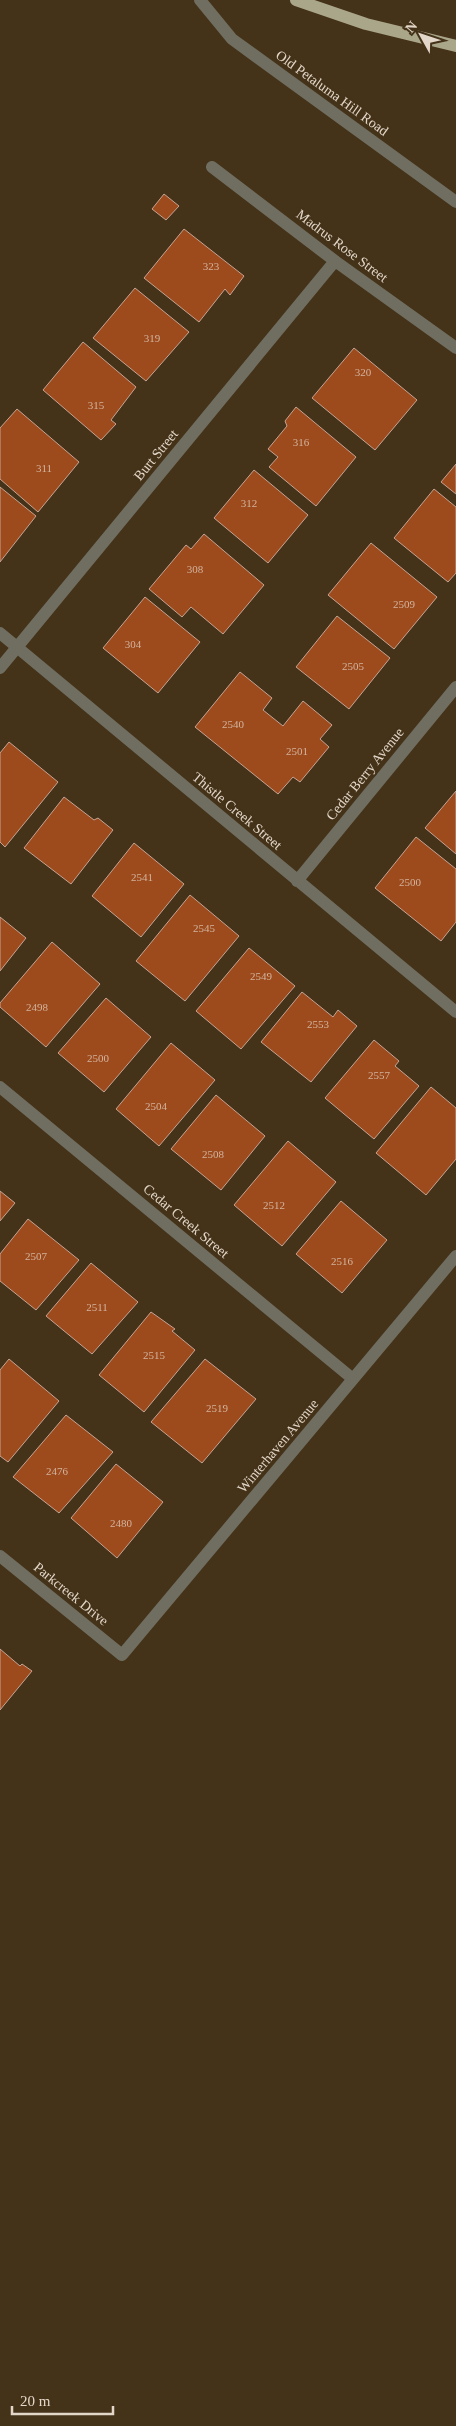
<svg xmlns="http://www.w3.org/2000/svg" width="456" height="2426" font-family="Georgia,serif">
<style>
.building{fill:#9d4a1c;stroke:#c6a494}
.lines{fill:none;stroke-linecap:round;stroke-linejoin:round}
.minor{stroke:#706e61;stroke-width:12}
.major{stroke:#aaa68a;stroke-width:12}
.labels{text-anchor:middle;dominant-baseline:central;stroke-width:4;stroke-linejoin:round;paint-order:stroke}
.number-label{font-size:11px;fill:#d2b49e}
.street-label{font-size:14px;fill:#e3d7c9;stroke:#443219}
</style>
<rect width="100%" height="100%" fill="#443219"/>
<path class="building" d="M164,194L179,206L166,220L152,209Z
M184,229L244,276L230,295L225,289L199,322L144,278Z
M135,288L189,332L146,381L93,338Z
M83,342L136,387L111,420L116,424L101,440L43,390Z
M354,348L417,400L375,450L312,398Z
M296,407L356,457L316,506L269,467L278,457L268,449L287,426L285,421Z
M17,409L79,462L38,512L0,479V428Z
M456,464V494L441,482Z
M254,470L308,515L268,563L214,518Z
M0,487L36,516L0,562Z
M434,489L456,507V573L448,582L394,538Z
M204,534L264,585L223,634L191,607L182,617L149,589L186,545L191,549Z
M371,543L437,597L394,649L328,595Z
M145,597L200,642L158,693L103,648Z
M337,616L390,658L349,709L296,667Z
M240,672L272,698L263,710L283,726L303,701L332,725L320,739L329,747L300,782L293,777L278,794L195,727Z
M9,742L58,782L5,847L0,842V753Z
M456,791V854L425,828Z
M64,797L94,820L98,818L113,830L71,884L24,848Z
M416,837L456,869V922L441,941L375,888Z
M134,843L184,884L141,937L92,896Z
M190,895L239,936L185,1001L136,961Z
M0,917L26,938L0,971Z
M52,942L100,984L46,1047L0,1007V1003Z
M249,948L295,986L241,1049L196,1011Z
M302,992L333,1017L338,1010L357,1026L311,1082L261,1042Z
M106,998L151,1037L104,1092L58,1053Z
M374,1040L399,1061L395,1066L419,1086L374,1139L325,1098Z
M171,1043L215,1080L159,1146L116,1109Z
M431,1087L456,1108V1159L426,1195L376,1153Z
M216,1095L265,1136L221,1190L171,1149Z
M288,1141L336,1182L282,1246L234,1205Z
M0,1191L15,1203L0,1221Z
M341,1201L387,1240L342,1293L296,1254Z
M28,1219L79,1260L36,1310L0,1281V1254Z
M91,1263L138,1302L92,1354L46,1316Z
M151,1312L175,1329L172,1331L195,1350L144,1412L99,1375Z
M9,1359L59,1401L8,1462L0,1456V1370Z
M205,1359L256,1399L202,1463L151,1422Z
M66,1415L113,1452L59,1513L13,1477Z
M116,1464L163,1502L117,1558L71,1518Z
M0,1649L20,1666L22,1664L32,1671L0,1710Z"/>
<g class="lines">
<path class="minor" d="M200,0L232,39L456,202
M212,167L335,261L456,348
M0,633L456,1012
M0,668L335,261
M297,881L456,687
M0,1087L353,1379
M0,1556L122,1655L456,1256"/>
<path class="major" d="M296,0L366,24L456,46"/>
</g>
<g class="labels">
<g class="number-label">
<text x="211" y="266">323</text>
<text x="152" y="338">319</text>
<text x="363" y="372">320</text>
<text x="96" y="405">315</text>
<text x="301" y="442">316</text>
<text x="44" y="468">311</text>
<text x="249" y="503">312</text>
<text x="195" y="569">308</text>
<text x="404" y="604">2509</text>
<text x="133" y="644">304</text>
<text x="353" y="666">2505</text>
<text x="233" y="724">2540</text>
<text x="297" y="751">2501</text>
<text x="142" y="877">2541</text>
<text x="410" y="882">2500</text>
<text x="204" y="928">2545</text>
<text x="261" y="976">2549</text>
<text x="37" y="1007">2498</text>
<text x="318" y="1024">2553</text>
<text x="98" y="1058">2500</text>
<text x="379" y="1075">2557</text>
<text x="156" y="1106">2504</text>
<text x="213" y="1154">2508</text>
<text x="274" y="1205">2512</text>
<text x="36" y="1256">2507</text>
<text x="342" y="1261">2516</text>
<text x="97" y="1307">2511</text>
<text x="154" y="1355">2515</text>
<text x="217" y="1408">2519</text>
<text x="57" y="1471">2476</text>
<text x="121" y="1523">2480</text>
</g>
<g class="street-label">
<text transform="translate(332 93) rotate(36)">Old Petaluma Hill Road</text>
<text transform="translate(342 246) rotate(37)">Madrus Rose Street</text>
<text transform="translate(156 455) rotate(-51)">Burt Street</text>
<text transform="translate(365 774) rotate(-51)">Cedar Berry Avenue</text>
<text transform="translate(237 811) rotate(40)">Thistle Creek Street</text>
<text transform="translate(186 1221) rotate(40)">Cedar Creek Street</text>
<text transform="translate(278 1446) rotate(-50)">Winterhaven Avenue</text>
<text transform="translate(71 1594) rotate(39)">Parkcreek Drive</text>
</g>
</g>
<g transform="translate(421 35) rotate(310)" stroke="#443219" stroke-width="4" paint-order="stroke">
<path d="M0-4L9 19L0 12L-9 19Z" fill="#e3d7c9"/>
<text y="-8" font-size="14" font-weight="bold" text-anchor="middle" fill="#e3d7c9">N</text>
</g>
<path d="M12 2406v8h101v-8" fill="none" stroke="#e3d7c9" stroke-width="2.5"/>
<text x="20" y="2406" font-size="15" fill="#e3d7c9" stroke="#443219" stroke-width="4" paint-order="stroke">20 m</text>
</svg>
